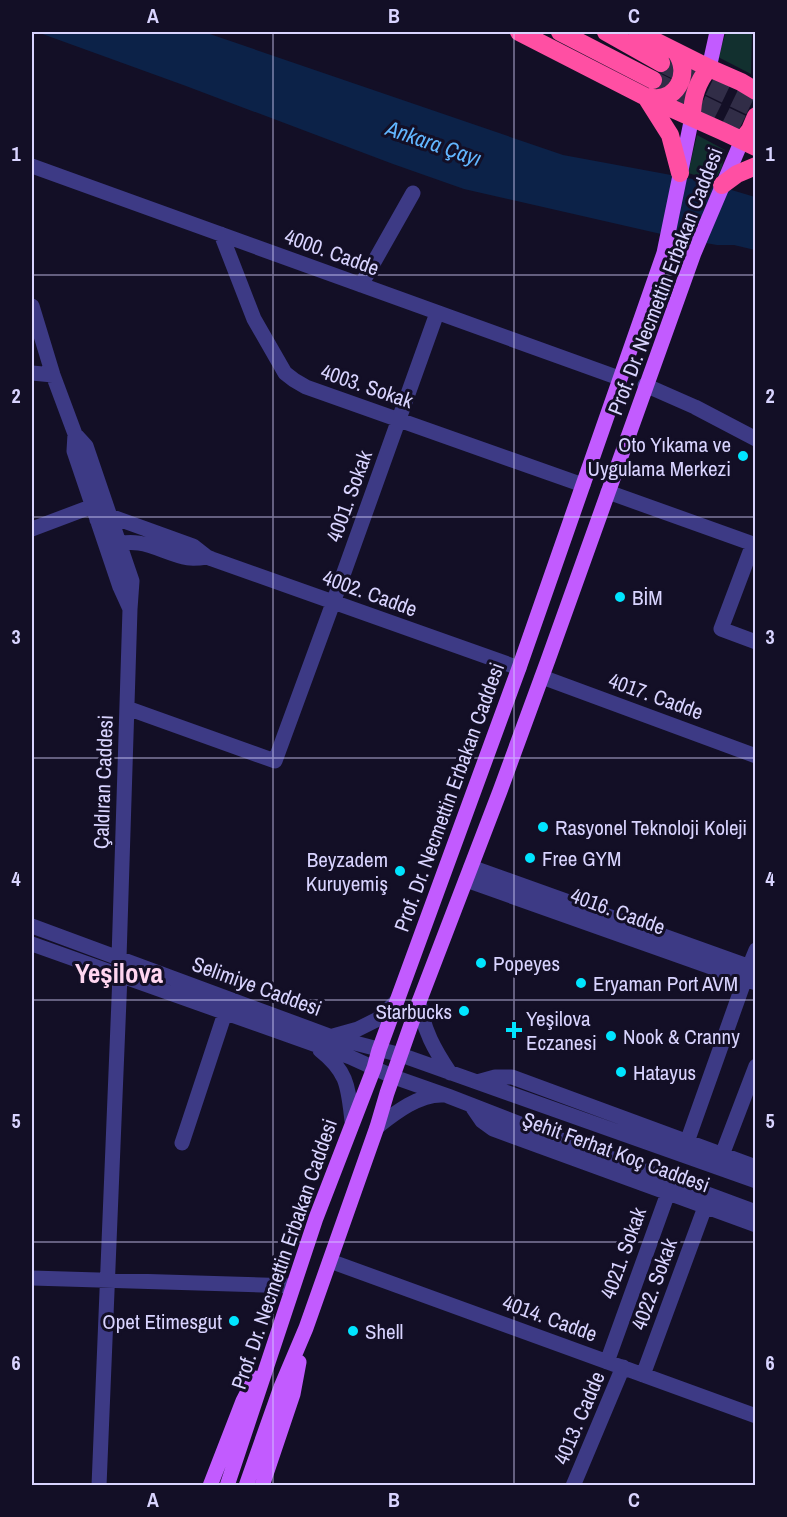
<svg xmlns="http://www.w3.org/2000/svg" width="787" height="1517" font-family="'Archivo Narrow',sans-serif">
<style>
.green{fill:#12302f}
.water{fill:#0c2248}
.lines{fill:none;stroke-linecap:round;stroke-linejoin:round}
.highway-tunnel{stroke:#312d47;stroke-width:18;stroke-dasharray:18 9;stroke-linecap:butt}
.minor{stroke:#3d3a85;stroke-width:15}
.major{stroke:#c25bff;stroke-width:15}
.highway{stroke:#ff4fa3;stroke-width:18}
.grid{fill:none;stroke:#d9d4ff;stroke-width:1.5;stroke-opacity:0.55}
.poi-dot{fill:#00e5ff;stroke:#130f26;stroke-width:2}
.labels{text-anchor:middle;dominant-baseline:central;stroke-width:6;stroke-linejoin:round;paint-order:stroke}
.street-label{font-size:21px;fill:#d9d4ff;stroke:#130f26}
.poi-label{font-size:21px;fill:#d9d4ff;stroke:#130f26;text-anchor:start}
.water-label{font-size:22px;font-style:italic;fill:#62b6ff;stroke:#130f26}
.district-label{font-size:27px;font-weight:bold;fill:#ffd6f0;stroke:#130f26}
.neatline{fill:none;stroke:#d9d4ff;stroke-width:2}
.grid-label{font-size:20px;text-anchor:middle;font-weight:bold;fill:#d9d4ff}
</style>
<rect width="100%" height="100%" fill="#130f26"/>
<path class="green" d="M726,32H752L751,74L718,57Z
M697,135L725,150L722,167L715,181L688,173Z"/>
<path class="water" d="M37,32H204L563,155L698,180L755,197V250L734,245H717L683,239L464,189L393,164L186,86Z"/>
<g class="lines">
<path class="highway-tunnel" d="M661,63L756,109
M653,80L756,131"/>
<path class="minor" d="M32,166L619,378
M221,234L254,319L285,373L294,380L306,387L583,485
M361,285L413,193
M32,306L53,375L75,434L86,446L132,581L130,609L119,958
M32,373L53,375
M645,385L695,407L756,439
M75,434L74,451L120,587L130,609
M608,492L756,545
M97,520L110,516L193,546L207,557L212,559L519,668
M32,529L93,506
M753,544L721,629L756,642
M111,546C142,535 161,553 188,558C194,559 201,558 207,557
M542,677L756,756
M127,708L275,761L333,603L437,313
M471,867L756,969
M466,880L756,983
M32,926L332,1037L401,1055L756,1181
M32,944L350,1057L394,1077L448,1096L564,1141L756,1212
M749,967L756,950
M419,1002C424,1031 434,1049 450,1073
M333,1036L358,1029L378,1019L397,1001
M320,1050C348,1072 348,1087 352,1121
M477,1082L495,1077H512L756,1167
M471,1105L482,1121L493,1129L756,1225
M377,1127C395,1113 419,1094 443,1095
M687,1142L745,979
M182,1143L225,1013
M722,1155L756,1066
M330,1261L756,1416
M32,1278L293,1286
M607,1362L668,1193
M643,1375L705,1207
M99,1486L120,975
M573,1486L623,1367"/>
<path class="major" d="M709,68L717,32
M210,1486L243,1401L255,1378
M227,1486L316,1218L374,1068L379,1050L519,668L664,253L692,117
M246,1486L281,1387L306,1328L377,1127L387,1093L419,1002L500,791L548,660L694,253L742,140
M262,1486L293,1394L299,1362"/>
<path class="highway" d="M519,32L646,97L722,131L756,147
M560,32L653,80
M606,32L661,63
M637,32L709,68L741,82L756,91
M646,97L670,135L680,173
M648,97C676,104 692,74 676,52
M692,117C692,99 697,82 709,68
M742,140L750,130L756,116
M722,185L737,174L756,166"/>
</g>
<path class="grid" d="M273,32V1486M514,32V1486M32,275H756M32,517H756M32,758H756M32,1000H756M32,1242H756"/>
<g class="poi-dot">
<circle cx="743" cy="456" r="6"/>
<circle cx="620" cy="597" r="6"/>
<circle cx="543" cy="827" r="6"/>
<circle cx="530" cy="858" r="6"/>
<circle cx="400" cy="871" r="6"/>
<circle cx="481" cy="963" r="6"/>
<circle cx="581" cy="983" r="6"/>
<circle cx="464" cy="1011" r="6"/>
<path d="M511 1021h6v6h6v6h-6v6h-6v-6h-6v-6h6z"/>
<circle cx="611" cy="1036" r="6"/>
<circle cx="621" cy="1072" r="6"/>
<circle cx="234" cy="1321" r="6"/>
<circle cx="353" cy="1331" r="6"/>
</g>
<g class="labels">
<g class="street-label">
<text transform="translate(332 252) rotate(20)">4000. Cadde</text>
<text transform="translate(665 281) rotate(-69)">Prof. Dr. Necmettin Erbakan Caddesi</text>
<text transform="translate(367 386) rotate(19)">4003. Sokak</text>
<text transform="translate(349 496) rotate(-70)">4001. Sokak</text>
<text transform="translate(370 593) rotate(20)">4002. Cadde</text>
<text transform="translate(656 696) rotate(20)">4017. Cadde</text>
<text transform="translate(103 782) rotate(-88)">Çaldıran Caddesi</text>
<text transform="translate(449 797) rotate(-70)">Prof. Dr. Necmettin Erbakan Caddesi</text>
<text transform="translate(618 911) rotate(20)">4016. Cadde</text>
<text transform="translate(257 986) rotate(20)">Selimiye Caddesi</text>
<text transform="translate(616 1152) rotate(20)">Şehit Ferhat Koç Caddesi</text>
<text transform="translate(623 1253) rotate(-70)">4021. Sokak</text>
<text transform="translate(284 1254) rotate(-71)">Prof. Dr. Necmettin Erbakan Caddesi</text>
<text transform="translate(654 1284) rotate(-70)">4022. Sokak</text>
<text transform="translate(550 1318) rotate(20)">4014. Cadde</text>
<text transform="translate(579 1418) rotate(-67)">4013. Cadde</text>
</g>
<g class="poi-label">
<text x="731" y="444" text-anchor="end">Oto Yıkama ve<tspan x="731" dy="24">Uygulama Merkezi</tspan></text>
<text x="632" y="597">BİM</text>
<text x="555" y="827">Rasyonel Teknoloji Koleji</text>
<text x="542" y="858">Free GYM</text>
<text x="388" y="859" text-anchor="end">Beyzadem<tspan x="388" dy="24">Kuruyemiş</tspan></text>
<text x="493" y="963">Popeyes</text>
<text x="593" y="983">Eryaman Port AVM</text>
<text x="452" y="1011" text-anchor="end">Starbucks</text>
<text x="526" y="1018">Yeşilova<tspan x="526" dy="24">Eczanesi</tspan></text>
<text x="623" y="1036">Nook &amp; Cranny</text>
<text x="633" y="1072">Hatayus</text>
<text x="222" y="1321" text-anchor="end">Opet Etimesgut</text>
<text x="365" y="1331">Shell</text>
</g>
<g class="water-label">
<text transform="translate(434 143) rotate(19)">Ankara Çayı</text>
</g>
<g class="district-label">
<text x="119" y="973">Yeşilova</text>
</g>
</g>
<rect width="787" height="1517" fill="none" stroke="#130f26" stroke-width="66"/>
<rect x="33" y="33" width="721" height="1451" class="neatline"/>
<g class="grid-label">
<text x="153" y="23">A</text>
<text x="394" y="23">B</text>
<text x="634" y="23">C</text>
<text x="16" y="161">1</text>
<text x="770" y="161">1</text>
<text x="16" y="403">2</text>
<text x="770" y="403">2</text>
<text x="16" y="644">3</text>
<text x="770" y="644">3</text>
<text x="16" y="886">4</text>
<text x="770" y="886">4</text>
<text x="16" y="1128">5</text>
<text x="770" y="1128">5</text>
<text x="16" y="1370">6</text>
<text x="770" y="1370">6</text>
<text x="153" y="1507">A</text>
<text x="394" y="1507">B</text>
<text x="634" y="1507">C</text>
</g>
</svg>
